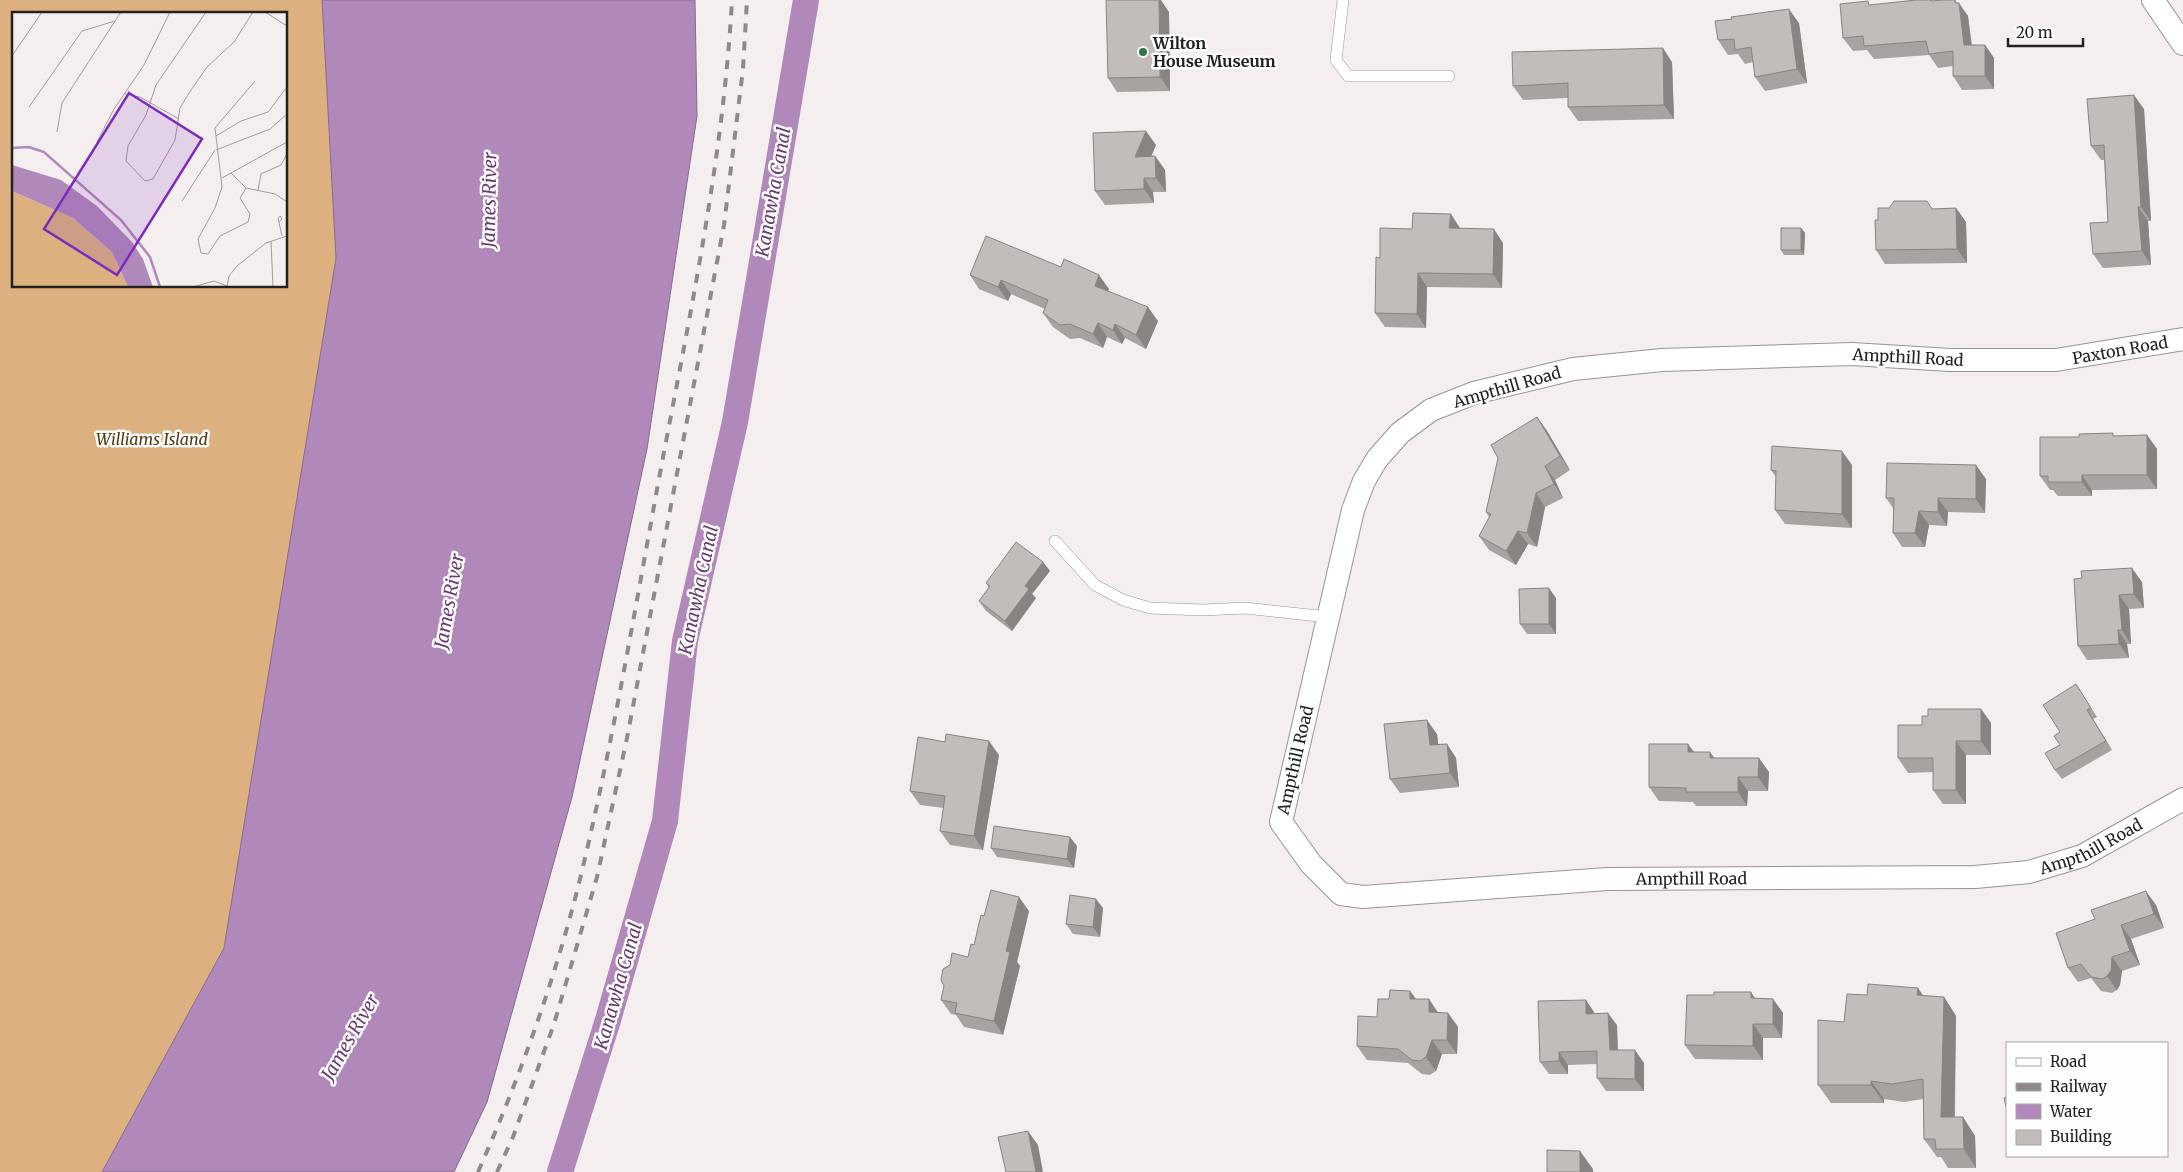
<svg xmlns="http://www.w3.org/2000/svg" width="2183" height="1172" font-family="Merriweather,serif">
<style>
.forest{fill:#ddb17f;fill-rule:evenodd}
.water{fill:#b089ba;stroke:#866a8c}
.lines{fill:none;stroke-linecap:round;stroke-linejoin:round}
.canal{stroke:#b089ba;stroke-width:26}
.lane-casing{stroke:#999394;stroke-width:12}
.street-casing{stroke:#999394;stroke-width:24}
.lane{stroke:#fff;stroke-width:11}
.street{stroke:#fff;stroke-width:22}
.rail{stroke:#8f8a8a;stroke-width:4;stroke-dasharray:9 9;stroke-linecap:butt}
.wall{fill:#a7a3a0}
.shaded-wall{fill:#888482}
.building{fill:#c2bdba;stroke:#888482}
.poi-dot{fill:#2c7745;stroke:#fefdfd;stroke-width:2}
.labels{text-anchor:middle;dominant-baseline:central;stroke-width:5;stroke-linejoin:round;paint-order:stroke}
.poi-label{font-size:16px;font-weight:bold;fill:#242121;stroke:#fefdfd;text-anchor:start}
.street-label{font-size:16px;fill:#242121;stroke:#fefdfd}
.park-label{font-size:16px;font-style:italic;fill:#553710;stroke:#fefdfd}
.water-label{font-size:18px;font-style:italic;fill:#6a3875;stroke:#fefdfd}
.inset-river{fill:none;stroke:#b089ba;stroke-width:2.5}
.inset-road{fill:none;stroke:#a19c9d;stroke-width:1}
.view{fill:#7b2cbf;fill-opacity:0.15;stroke:#7b2cbf;stroke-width:2.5}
.inset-edge{fill:none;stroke:#242121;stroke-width:2.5}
</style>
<rect width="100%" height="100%" fill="#f5eeef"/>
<path class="forest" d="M0,0H322L336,258L224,948L102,1172H0ZM14,14H286V286H14Z"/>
<path class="water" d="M322,0H695L697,116L647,449L572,797L487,1102L454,1172H102L224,948L336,258Z"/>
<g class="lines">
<path class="canal" d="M560,1172L608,1020L665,821L685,641L735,422L806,0"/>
<g class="lane-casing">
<path id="lane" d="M1343,0L1336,60L1348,76H1449
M1055,541L1095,585L1123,600L1150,608L1202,610L1245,608L1328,617"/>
</g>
<g class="street-casing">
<g id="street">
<path d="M2153,0L2183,44"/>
<path id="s1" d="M2183,339L2056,360H1950L1852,354L1662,360L1573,369L1474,393L1431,410L1400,433L1377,459L1364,481L1353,510L1281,822L1311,864L1341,894L1363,897L1607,879L1975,877L2029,872L2082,856L2183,799"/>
</g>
</g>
<use href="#lane" class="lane"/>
<use href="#street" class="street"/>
<path class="rail" d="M478,1172C520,1077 556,977 581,875C612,746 634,615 658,484C688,323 723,163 732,0
M497,1172L513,1137L554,1024L597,877L627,738L724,225L743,69L747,0"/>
</g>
<path class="wall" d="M1916,0H1931L1932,1L1957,3L1968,16L1972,45H1985L1994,58V89L1962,90L1953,76V66L1938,68L1929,55L1874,59L1867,50L1853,51L1843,38L1871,5Z
M1169,12L1170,91L1117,92L1108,78Z
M1799,23L1807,83L1765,91L1755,77L1753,62L1745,64L1738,54L1728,55L1718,40Z
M1672,62L1674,119L1578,121L1568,107V98L1523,100L1513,86Z
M2144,109L2151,221H2148L2151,265L2103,268L2093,254L2108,222L2104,160H2101L2091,146Z
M1156,145L1151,156H1155L1165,170L1166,192H1153L1154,203L1105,205L1095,191Z
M1956,208L1966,222L1967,263L1885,264L1876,250L1878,220L1933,209Z
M1460,228L1503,243L1502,288L1427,287L1426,328L1385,327L1375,313L1412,229Z
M1801,228L1805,233L1804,255H1784L1781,250Z
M1061,267L1109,289L1108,291L1158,321L1146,349L1125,338L1122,344L1107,337L1103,348L1080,338L1070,339L1053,327L1043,313L1045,309L1011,294L1008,301L979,289L970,275Z
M1537,417L1547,431L1570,470L1555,480L1563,498L1545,507L1537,547L1528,544L1516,565L1489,550L1479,536L1489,517L1486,512Z
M2147,435L2157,449V489L2092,490V496H2058L2053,490H2050L2040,476L2114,436Z
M1852,465V528L1785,524L1775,510L1776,477L1771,470Z
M1986,479L1985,513L1948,512L1947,526L1929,525L1925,547H1902L1893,533V508L1886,498Z
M1043,562L1050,571L1032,594L1036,598L1012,631L986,611L979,601L989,588L986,583Z
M2074,579L2142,582L2144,608L2129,609L2131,644H2127L2129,658L2087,660L2078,646Z
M1556,598V634H1527L1520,624Z
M2076,684L2097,717L2093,719L2112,750L2062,779L2055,770L2060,745V732Z
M1981,709L1991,723V755H1966V804H1943L1933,790V772L1908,773L1898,758L1922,725L1928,716Z
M1437,734L1438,744H1447L1456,758L1459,787L1400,793L1390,779Z
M1688,744L1694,752L1769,772L1768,791H1748L1747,806H1696L1693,802L1659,801L1649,787Z
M999,755L983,850L950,845L940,831L944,808L920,805L910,791Z
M1077,846L1074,868L997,857L991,848Z
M2156,905L2164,928L2131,939L2140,965L2122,971L2120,985L2117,990L2112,993L2101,991L2091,978L2078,982L2068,968L2056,933Z
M1103,908L1100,937L1073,934L1066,924Z
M1029,911L1017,962L1020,966L1003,1035L964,1027L956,1015L951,1014L941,1000L950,965L968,957L974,945L984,916Z
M1918,988L1923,996L1944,997L1956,1016L1955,1117H1963L1975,1136L1976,1168H1948L1941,1157H1937L1924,1139L1923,1099L1904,1102L1884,1099V1103H1831L1818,1085L1844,1022L1867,995Z
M1410,991L1416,999L1439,1013H1448L1458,1027L1457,1054H1442L1436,1071L1430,1075L1422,1074L1408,1063L1367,1060L1357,1046L1389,999Z
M1755,998L1773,999L1783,1013L1782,1038H1763V1060L1695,1059L1685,1045Z
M1594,1012V1013L1617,1025L1618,1050L1644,1063V1091H1606L1597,1078V1064L1568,1065V1074H1549L1540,1062Z"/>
<path class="shaded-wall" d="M1159,0H1161L1169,12L1170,91L1160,77Z
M1955,0L1959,6V3L1968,16L1973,59L1964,45Z
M1789,9L1799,23L1807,83L1797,69Z
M1985,45L1994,58V89L1985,76Z
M1663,48L1672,62L1674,119L1664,105Z
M2134,95L2144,109L2151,221L2141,207Z
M1146,131L1156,145L1145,171L1135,157Z
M1155,156L1165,170L1166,192L1156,178Z
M1144,178L1153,192L1154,203L1144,189Z
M2138,207L2148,221L2151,265L2142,251Z
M1956,208L1966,222L1967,263L1957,249Z
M1451,214L1460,228L1458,242L1449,228Z
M1801,228L1805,233L1804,255L1801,250Z
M1494,229L1503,243L1502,288L1493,274Z
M1418,273L1427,287L1426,328L1417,314Z
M1099,275L1109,289L1104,300L1095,286Z
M1001,280L1011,294L1008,301L998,287Z
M1148,307L1158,321L1146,349L1136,335Z
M1098,323L1107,337L1103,348L1093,334Z
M1115,324L1125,338L1122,344L1113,330Z
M1537,417L1547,431L1570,470L1560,456Z
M2147,435L2157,449V489L2147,475Z
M1842,451L1852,465V528L1842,514Z
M1976,465L1986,479L1985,513L1976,499Z
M1545,466L1555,480L1563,498L1554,484Z
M2082,475L2092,490V496L2082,482Z
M1536,493L1545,507L1537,547L1527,533Z
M1938,498L1948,512L1947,526L1938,512Z
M1919,511L1929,525L1925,547L1915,533Z
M1518,531L1528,544L1516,565L1506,551Z
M1043,562L1050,571L1032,594L1036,598L1012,631L1005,621L1025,586Z
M2132,568L2142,582L2144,608L2134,594Z
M1549,588L1556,598V634L1549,624Z
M2119,595L2129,609L2131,644L2122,630Z
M2118,630L2127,644L2129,658L2119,644Z
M1981,709L1991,723V755L1981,741Z
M2087,710L2093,719L2112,750L2106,741Z
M1427,720L1437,734L1440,759L1430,745Z
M989,741L999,755L983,850L974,836Z
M1956,741L1966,755V804L1956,790Z
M1447,744L1456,758L1459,787L1450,773Z
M1688,744L1698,758L1688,752Z
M1710,752L1720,766L1710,758Z
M1759,758L1769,772L1768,791L1758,777Z
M1738,777L1748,791L1747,806L1738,792Z
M1070,837L1077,846L1074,868L1067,859Z
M2146,891L2156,905L2164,928L2154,914Z
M1019,897L1029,911L1017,962L1020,966L1003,1035L994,1021L1006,951Z
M1096,899L1103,908L1100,937L1093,927Z
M2121,925L2131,939L2140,965L2130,951Z
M2112,957L2122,971L2120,985L2117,990L2107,976Z
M1918,988L1930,1006L1917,995Z
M1410,991L1420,1005L1410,999Z
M1751,992L1760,1006L1751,998Z
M1944,997L1956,1016L1954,1136L1941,1117Z
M1429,999L1439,1014L1429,1012Z
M1773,999L1783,1013L1782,1038L1773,1024Z
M1586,1000L1594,1012L1595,1026L1586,1014Z
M1448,1013L1458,1027L1457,1054L1447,1040Z
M1608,1013L1617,1025L1618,1063L1610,1050Z
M1753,1024L1763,1038V1060L1753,1046Z
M1432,1040L1442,1054L1436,1071L1426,1057Z
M1635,1050L1644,1063V1091L1635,1079Z
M1559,1052L1568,1065V1074L1559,1061Z
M1871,1081L1884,1099V1103L1871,1085Z
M1963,1117L1975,1136L1976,1168L1964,1149Z
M1028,1131L1038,1145L1043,1172H1036Z
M1580,1151L1593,1169V1172H1580Z"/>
<path class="building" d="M1106,0H1159L1160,77L1108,78Z
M1916,0H1931V1L1944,0H1955V3H1959L1964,45H1985V76H1953V51L1929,54L1926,41L1864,46L1863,36L1843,38L1840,4L1868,1L1869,5Z
M1789,9L1797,69L1755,77L1751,47L1735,50L1734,39L1718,40L1715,21L1732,19L1731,17Z
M1663,48L1664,105L1568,107V83L1513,86L1512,52Z
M2134,95L2141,207H2138L2142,251L2093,254L2090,223L2108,222L2104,145L2091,146L2087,99Z
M1146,131L1135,157L1155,156L1156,178H1144V189L1095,191L1093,133Z
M1894,201H1927L1932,209L1956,208L1957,249L1876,250L1875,220H1878V208H1889Z
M1413,213L1451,214L1449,228L1494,229L1493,274L1418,273L1417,314L1375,313L1376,257L1380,258V228L1412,229Z
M1781,228H1801V250H1781Z
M986,236L1061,267L1064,259L1099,275L1095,286L1148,307L1136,335L1115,324L1113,330L1098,323L1093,334L1070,324L1060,325L1043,313L1048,300L1001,280L998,287L970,275Z
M1537,417L1560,456L1545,466L1554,484L1536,493L1527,533L1518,531L1506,551L1479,536L1491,514L1486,512L1498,458L1491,445Z
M2113,433V436L2147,435V475H2082V482H2048V476H2040V437H2079V434Z
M1772,446L1842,451V514L1775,510L1776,471L1771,470Z
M1887,463L1976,465V499L1938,498V512L1919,511L1915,533H1893L1894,498H1886Z
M1016,542L1043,562L1025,586L1029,589L1005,621L979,601L990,586L986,583Z
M2132,568L2134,594L2119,595L2122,630H2118L2119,644L2078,646L2074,579L2082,578L2081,571Z
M1549,588V624H1520L1519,589Z
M2076,684L2091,708L2087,710L2106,741L2055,770L2045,753L2060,745L2054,736L2060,732L2043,705Z
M1928,709H1981V741H1956V790H1933V758H1898V725H1922V716H1928Z
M1427,720L1430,745L1447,744L1450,773L1390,779L1384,724Z
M946,734L989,741L974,836L940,831L945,796L910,791L918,737L945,742Z
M1649,744H1688V752H1710V758H1759L1758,777H1738V792H1686V788L1649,787Z
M994,826L1070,837L1067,859L991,848Z
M991,890L1019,897L1006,951L1010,952L994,1021L955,1013L957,1003L941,1000L944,986L941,980L943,969L950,965L952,953L968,957L971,944L974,945L981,915L984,916Z
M2146,891L2154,914L2121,925L2130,951L2112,957L2111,971L2107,976L2102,979L2091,977L2081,964L2068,968L2056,933L2095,919L2091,910Z
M1070,895L1096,899L1093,927L1066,924Z
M1868,984L1918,988L1917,995L1944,997L1941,1117H1963L1964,1149H1936L1935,1139H1924L1923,1079L1892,1084L1871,1081V1085H1818V1020L1844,1022L1847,994L1867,995Z
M1390,990L1410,991V999H1429V1012L1448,1013L1447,1040H1432L1426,1057L1420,1061L1412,1060L1398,1049L1357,1046L1358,1016L1377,1017L1378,999H1389Z
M1714,992H1751V998L1773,999V1024H1753V1046L1685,1045L1687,995H1714Z
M1586,1000V1014L1608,1013L1610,1050H1635V1079L1597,1078V1051L1559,1052V1061L1540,1062L1538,1001Z
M2007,1097V1111L2004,1098Z
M1028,1131L1036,1172H1006L998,1137Z
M1547,1150L1580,1151V1172H1547Z"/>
<circle class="poi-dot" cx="1143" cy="52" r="5"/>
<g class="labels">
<g class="poi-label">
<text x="1153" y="43">Wilton<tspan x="1153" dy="18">House Museum</tspan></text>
</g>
<g class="street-label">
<text transform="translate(2120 350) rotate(-10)">Paxton Road</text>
<text transform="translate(1908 357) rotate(3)">Ampthill Road</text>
<text transform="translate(1507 387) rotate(-16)">Ampthill Road</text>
<text transform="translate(1295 760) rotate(-77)">Ampthill Road</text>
<text stroke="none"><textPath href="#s1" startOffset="2061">Ampthill Road</textPath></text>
<text stroke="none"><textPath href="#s1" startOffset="1656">Ampthill Road</textPath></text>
</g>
<g class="park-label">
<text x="152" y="439">Williams Island</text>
</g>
<g class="water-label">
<text transform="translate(773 192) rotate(-80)">Kanawha Canal</text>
<text transform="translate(489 200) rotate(-89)">James River</text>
<text transform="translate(698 590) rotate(-78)">Kanawha Canal</text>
<text transform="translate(449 601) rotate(-80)">James River</text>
<text transform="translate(618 986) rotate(-74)">Kanawha Canal</text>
<text transform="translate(350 1037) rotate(-60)">James River</text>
</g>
</g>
<g transform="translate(12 12)">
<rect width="275" height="275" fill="#f5eeef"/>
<path d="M0,179L61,206L100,240L116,275H0Z" fill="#ddb17f"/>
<path d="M0,153L49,168L85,194L120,230L131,247L141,275H116L100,240L61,206L0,179Z" fill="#b089ba"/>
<path class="inset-river" d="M0,136L17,135L32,140L109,208L138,245L148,275"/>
<path class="inset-road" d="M194,0L144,73L134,103L116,134L114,149L133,169L141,167L163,128L168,96L177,81L195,55L222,30L241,0M253,0L275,14M0,44L30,0M113,82L128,85L167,107M17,95L70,19L103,9L109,0M45,120L50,91L103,9M204,124L229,109L256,100L275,75M85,130L102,97L132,53L158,0M204,138L258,117L275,102M219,161L234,176L263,182L275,190M210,166L275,130M234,176L228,186L238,202L236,210L208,224L196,242L189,241L186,227L203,196L210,175L203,116L243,69M246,178L249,162L269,153L275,142M170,189L203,138M267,210L270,207L268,204L266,206L270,224M259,229L261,275M181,275L202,269L215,274M215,275L217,264L225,254L254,231L275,224"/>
<path class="view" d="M117,81L190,127L105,263L32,217Z"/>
<rect width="275" height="275" class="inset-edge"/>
</g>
<rect x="2006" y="1042" width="162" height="115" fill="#fefdfd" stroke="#a7a5a5"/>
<rect x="2016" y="1058" width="25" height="8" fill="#ffffff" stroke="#a7a5a5"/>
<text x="2050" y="1067" font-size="15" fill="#242121">Road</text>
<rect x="2016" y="1083" width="25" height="8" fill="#8f8a8a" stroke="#a7a5a5"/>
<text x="2050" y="1092" font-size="15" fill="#242121">Railway</text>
<rect x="2016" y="1104" width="25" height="15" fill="#b089ba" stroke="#a7a5a5"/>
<text x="2050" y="1117" font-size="15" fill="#242121">Water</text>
<rect x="2016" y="1130" width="25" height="15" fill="#c2bdba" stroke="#a7a5a5"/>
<text x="2050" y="1142" font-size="15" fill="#242121">Building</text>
<path d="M2008 38v8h75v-8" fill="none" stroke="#242121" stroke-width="2.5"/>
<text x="2016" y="38" font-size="15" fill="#242121" stroke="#fefdfd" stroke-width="4" paint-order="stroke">20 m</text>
</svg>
